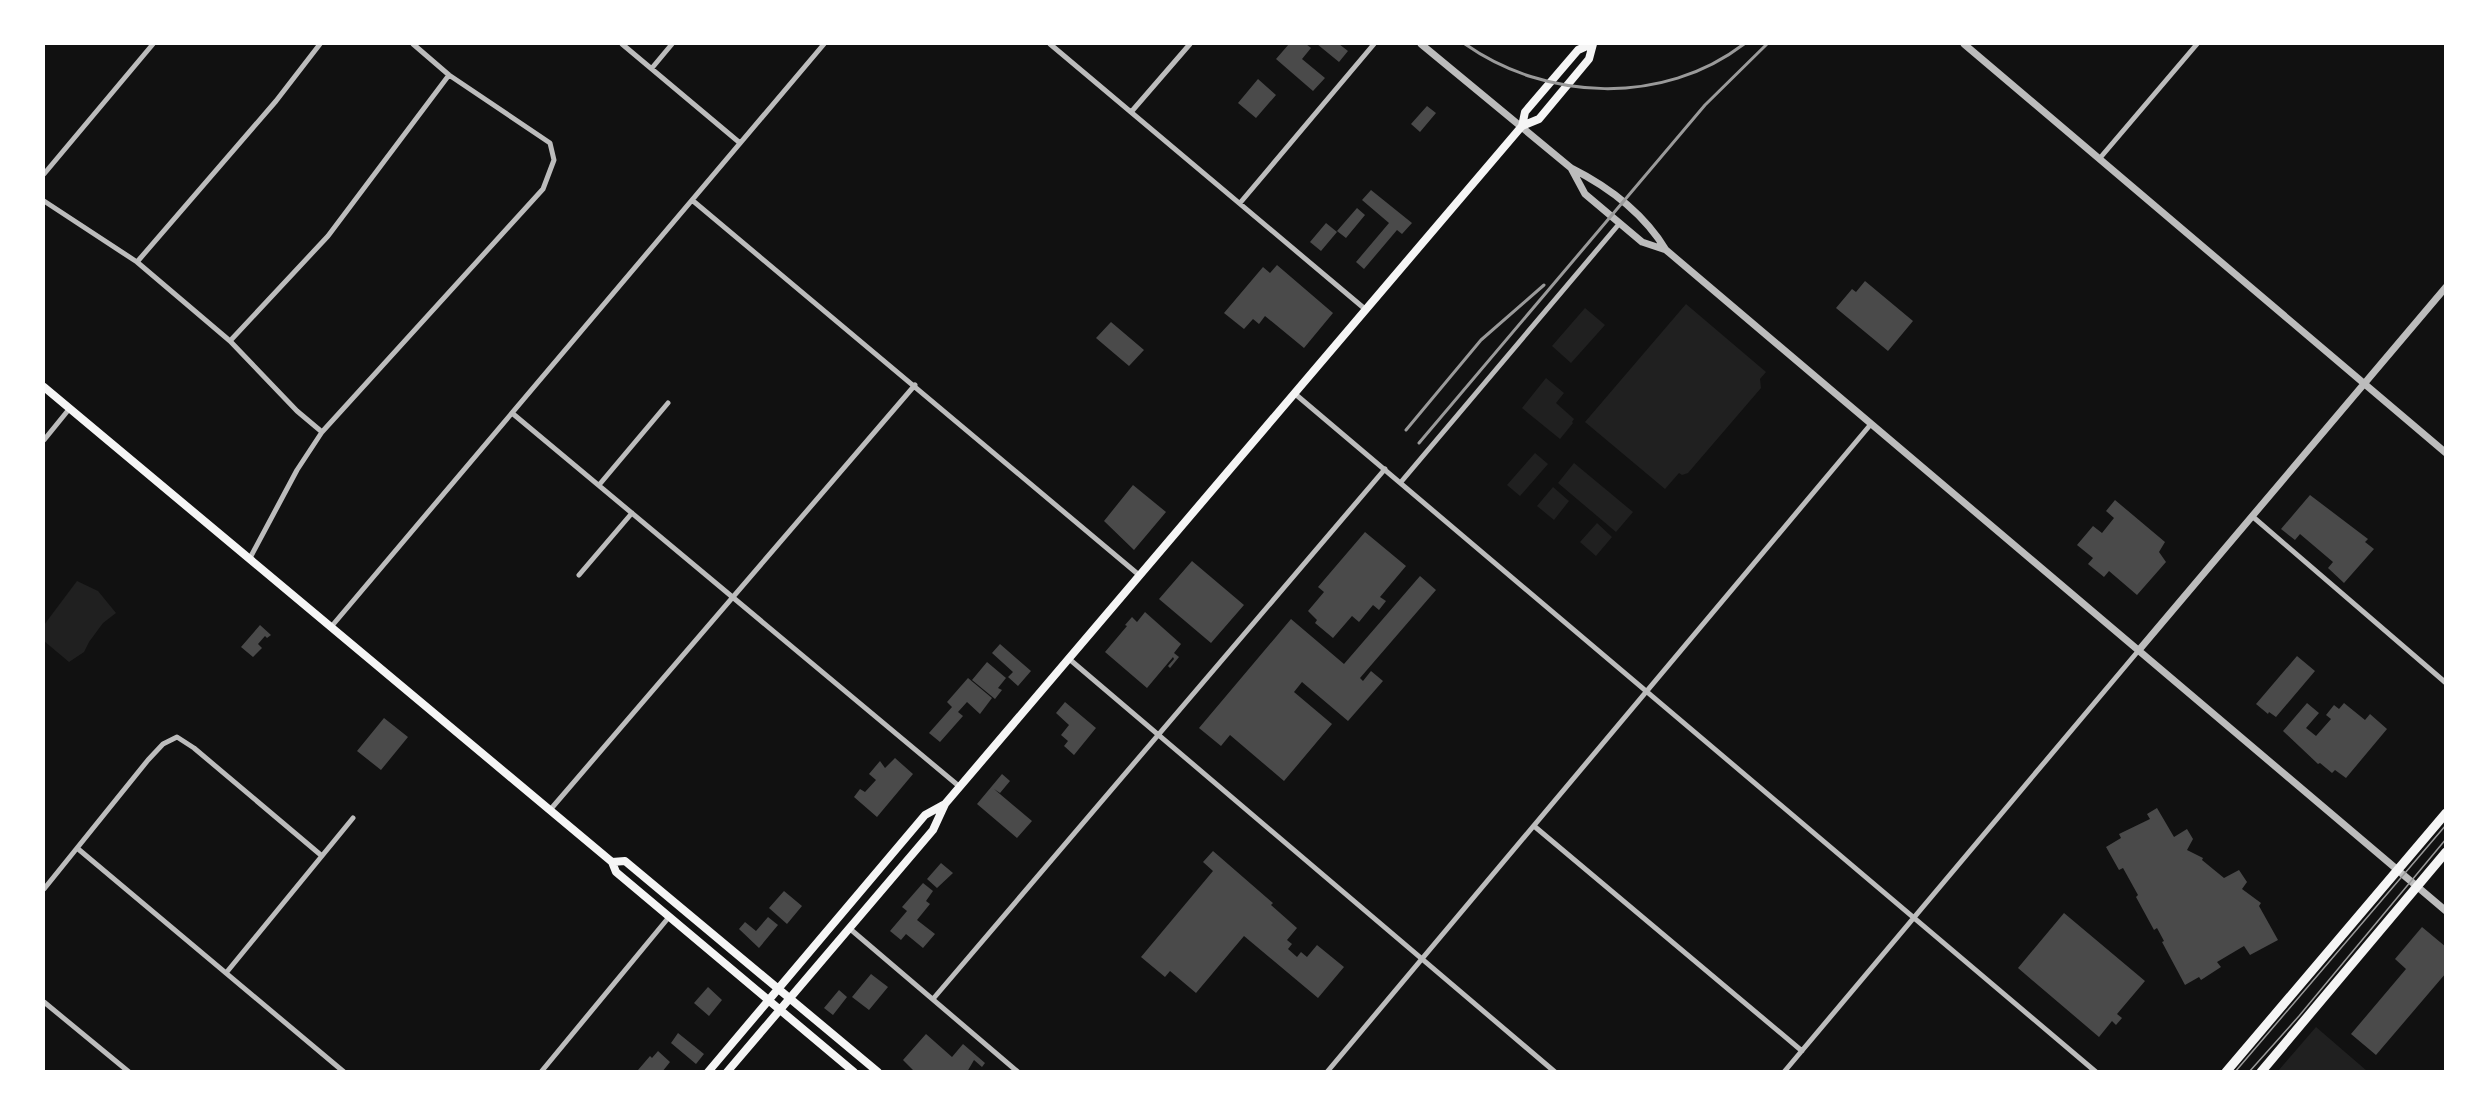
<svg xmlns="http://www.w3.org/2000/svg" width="2489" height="1115" font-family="'Nunito Sans',sans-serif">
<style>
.green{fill:#202020}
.building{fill:#4a4a4a}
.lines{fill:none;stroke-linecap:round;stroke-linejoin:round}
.minor{stroke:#bcbcbc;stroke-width:5}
.tertiary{stroke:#bcbcbc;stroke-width:7}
.secondary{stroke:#f5f5f5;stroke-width:8}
.primary{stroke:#f5f5f5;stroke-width:9}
.tram{stroke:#9a9a9a;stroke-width:1.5}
.rail{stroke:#9a9a9a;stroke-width:3}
</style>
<rect width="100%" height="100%" fill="#111"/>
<path class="green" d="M1686,304L1766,372L1760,379L1761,388L1688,473L1682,475L1679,473L1665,489L1585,422Z
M1585,308L1605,325L1571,363L1552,346Z
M1546,378L1564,393L1556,403L1574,419L1572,422L1573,423L1560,439L1522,408Z
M1535,453L1548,464L1520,496L1507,485Z
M1574,463L1633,512L1616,532L1558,483Z
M1553,487L1569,501L1554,520L1537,506Z
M1597,523L1612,537L1596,556L1580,542Z
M77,581L98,591L116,613L103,623L89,642L84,652L69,662L44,641V625Z
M2316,1027L2367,1071H2278Z"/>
<path class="building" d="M1289,44H1306L1311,48L1302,59L1325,78L1313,91L1276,59Z
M1317,44H1339L1348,51L1339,62Z
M1258,79L1276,95L1256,118L1238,103Z
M1427,106L1436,113L1420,132L1411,124Z
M1371,190L1412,223L1402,234L1397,230L1364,269L1356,262L1389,223L1362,200Z
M1357,208L1365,215L1346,238L1337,231Z
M1326,223L1337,232L1321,251L1310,242Z
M1277,265L1333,313L1304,348L1265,316L1259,324L1253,319L1244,329L1224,313L1263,267L1270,273Z
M1865,281L1913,321L1888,351L1836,308L1852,289L1856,292Z
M1111,322L1144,350L1129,366L1096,338Z
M1133,485L1166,512L1134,550L1104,521Z
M2310,495L2368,539L2365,542L2374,549L2344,583L2328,568L2333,562L2300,534L2295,540L2281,529Z
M2115,500L2165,542L2159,552L2166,562L2137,595L2109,571L2104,577L2088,564L2093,558L2077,545L2093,526L2102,533L2114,518L2106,511Z
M1365,532L1406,566L1380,597L1386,601L1379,610L1373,605L1359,622L1352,616L1333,638L1315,623L1317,620L1308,611L1324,592L1318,587Z
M1192,561L1244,605L1211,643L1159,599Z
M1420,576L1436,590L1360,678L1363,681L1371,671L1383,681L1348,721L1302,682L1294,692L1332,724L1284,781L1230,735L1221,746L1199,728L1291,619L1344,664Z
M1145,612L1181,644L1174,653L1179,657L1170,668L1168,666L1174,659L1173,657L1147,688L1105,652L1127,626L1125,625L1132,617L1137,622Z
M260,625L271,635L267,638L265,636L258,644L262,648L253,657L241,647Z
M1000,644L1031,671L1018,686L1008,677L1013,672L992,653Z
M2297,656L2315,671L2276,717L2269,712L2268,714L2256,704Z
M987,662L1006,678L998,688L1002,690L995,699L972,680Z
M968,678L992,698L980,714L967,702L958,712L963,716L940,742L929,733L952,707L947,702Z
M1065,702L1096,728L1074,755L1064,746L1068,741L1061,735L1069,725L1056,713Z
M2307,703L2319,713L2306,728L2316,736L2331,719L2326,715L2334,705L2339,709L2344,703L2365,720L2370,714L2387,729L2346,778L2335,770L2332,773L2320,763L2318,764L2283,731Z
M384,718L408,737L381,770L357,751Z
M895,758L913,774L877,817L854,797L860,789L865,792L876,780L869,774L880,761L885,768Z
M1002,774L1010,781L1000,793L994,789L1032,821L1017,838L977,804Z
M2157,808L2174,837L2187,829L2193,839L2187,850L2203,858L2202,860L2224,878L2239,870L2247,882L2242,889L2261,903L2259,906L2278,940L2250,955L2244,946L2217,962L2221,967L2201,980L2199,977L2185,985L2162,942L2164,941L2157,928L2154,930L2136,897L2138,895L2123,868L2119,870L2106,847L2121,838L2119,834L2150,819L2147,814Z
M1213,851L1273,903L1271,905L1297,928L1287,940L1292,944L1288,949L1297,957L1301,952L1307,957L1317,945L1344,967L1318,998L1244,936L1196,993L1170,971L1165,977L1141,957L1213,871L1203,862Z
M941,863L953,873L937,888L927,879Z
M923,883L933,891L926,901L930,904L917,920L935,934L923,948L906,934L901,940L890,931L907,911L902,907Z
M784,891L802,906L787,924L769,908Z
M2064,913L2145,981L2117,1014L2122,1018L2116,1025L2112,1021L2099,1037L2018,968Z
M768,917L778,925L759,948L739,929L745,922L756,931Z
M2422,927L2446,947V973L2376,1055L2351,1034L2406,969L2395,959Z
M871,974L888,987L869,1010L852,997Z
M708,987L722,1000L709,1016L694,1003Z
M839,990L847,997L833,1015L824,1008Z
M678,1033L704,1054L696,1064L671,1043Z
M926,1034L952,1057L963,1044L985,1063L982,1067L974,1060L967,1072H915L903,1060Z
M658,1051L670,1062L662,1072L638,1070L650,1056L652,1058Z"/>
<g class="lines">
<path class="minor" d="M622,44L740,143
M1050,44L1365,309
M652,68L672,44
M1132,111L1190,44
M2100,158L2197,44
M44,174L153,44
M692,200L1139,575
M44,201L137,262L230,341L297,411L322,432
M1240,203L1374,44
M137,262L276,101L320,44
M230,341L328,236L449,75
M1294,393L2096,1072
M512,413L960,787
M44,440L70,408
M1401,482L1619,224
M599,485L668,403
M2252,516L2446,683
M250,558L297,470L322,432L543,189L554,160L550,143L449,75L413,44
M579,575L632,513
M331,627L824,44
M1068,658L1555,1072
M550,810L915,385
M1534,826L1802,1051
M77,848L344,1072
M44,889L148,760L163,744L177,737L194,748L322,856
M849,928L1018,1072
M226,973L353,818
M933,999L1385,469
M44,1002L129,1072
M541,1072L669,917
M1327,1072L1871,424
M1784,1072L2139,650"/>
<path class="tertiary" d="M1421,44L1571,168C1609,187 1644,214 1666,250L2446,911
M1964,44L2446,453
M1571,168L1585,194L1642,242L1666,250
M2139,650L2446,287"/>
<path class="secondary" d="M1522,126L1539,119L1589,59L1593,44
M44,387L612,862L616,872L854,1072
M612,862L625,861L878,1072
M708,1072L925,815L945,804
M727,1072L933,830L945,804L1522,126L1525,112L1578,50L1591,44"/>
<path class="primary" d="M2226,1072L2446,813
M2261,1072L2446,852"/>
<path class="tram" d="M2235,1072L2446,825
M2249,1072L2299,1016L2446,839"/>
<path class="rail" d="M1465,44C1546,101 1663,106 1744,44
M1406,430L1481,340L1544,285
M1419,443L1705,105L1767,44"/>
</g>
<rect width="2489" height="1115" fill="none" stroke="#ffffff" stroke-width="90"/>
</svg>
